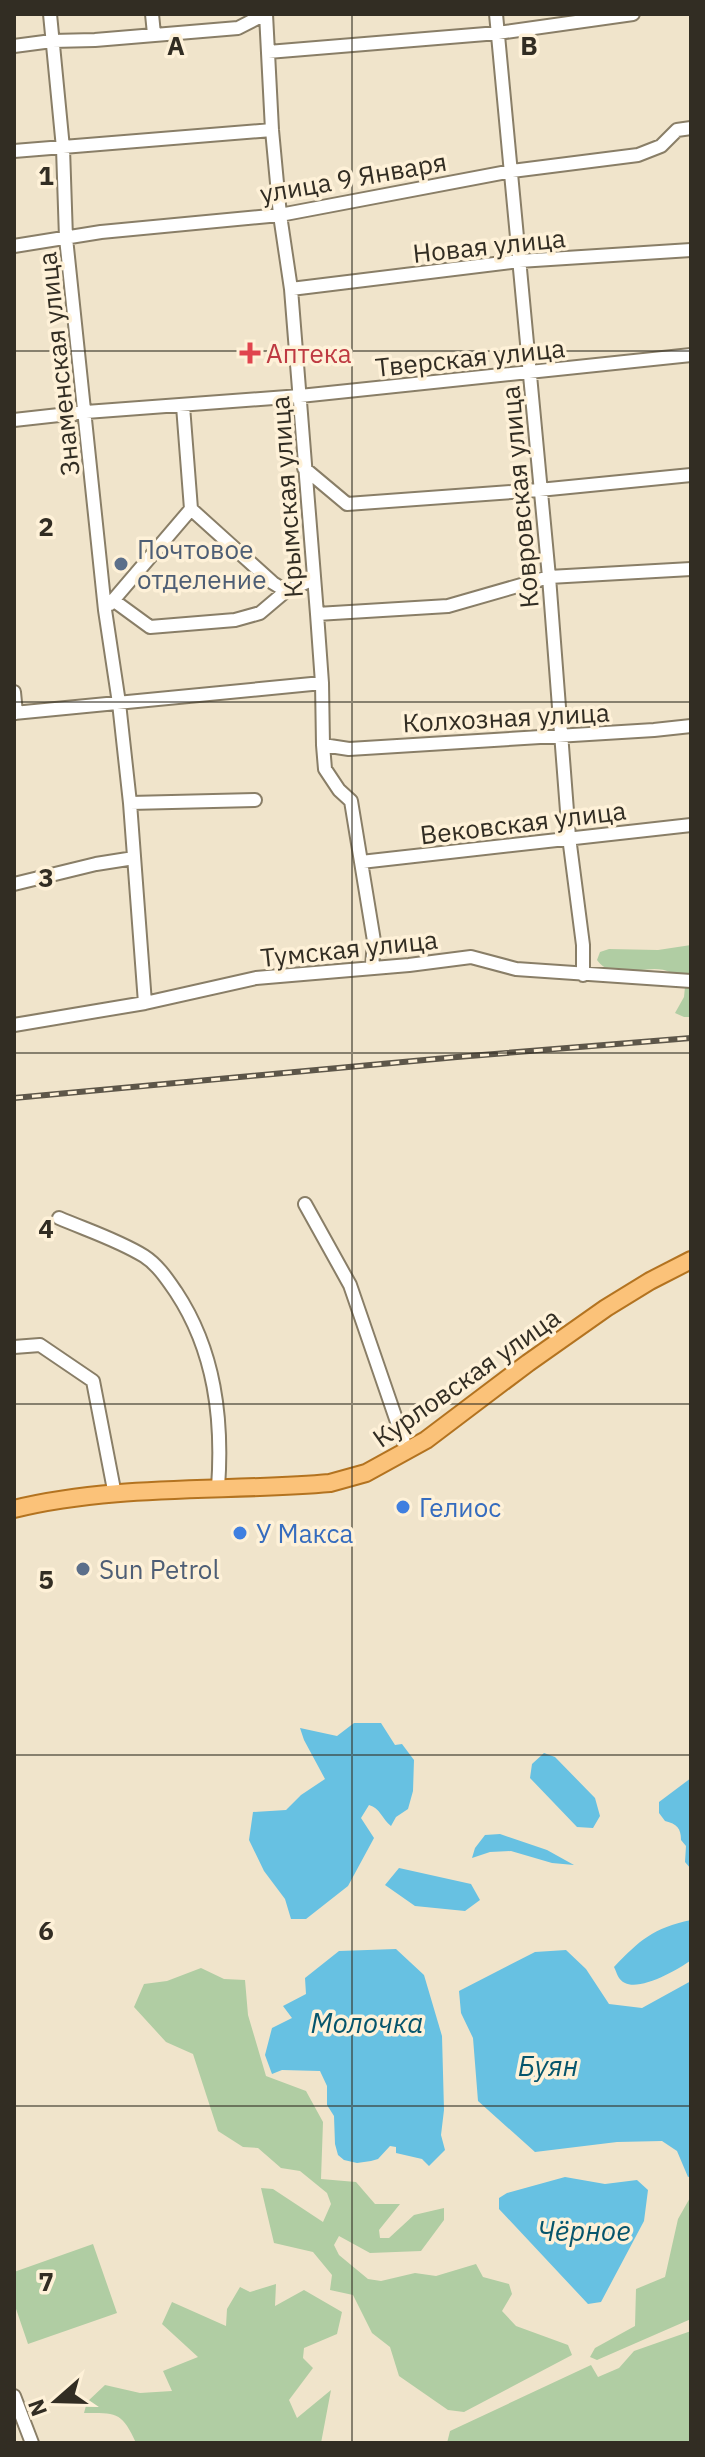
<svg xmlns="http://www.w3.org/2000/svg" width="705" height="2457" font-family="'IBM Plex Sans',sans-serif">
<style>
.green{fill:#b0cda3}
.water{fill:#67c1e2}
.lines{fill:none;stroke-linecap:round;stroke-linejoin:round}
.minor-casing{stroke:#897e67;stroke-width:16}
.major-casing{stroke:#b37320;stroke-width:20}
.minor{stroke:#fff;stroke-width:12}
.major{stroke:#fbc279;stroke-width:16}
.rail-casing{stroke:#5d5649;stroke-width:6}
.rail{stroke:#fef1d8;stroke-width:3;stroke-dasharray:9;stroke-linecap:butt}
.grid{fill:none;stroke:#322d23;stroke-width:2;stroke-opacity:0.55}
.health-dot{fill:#e0444e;stroke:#fef1d8;stroke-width:3}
.service-dot{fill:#5c6f8a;stroke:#fef1d8;stroke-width:3}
.shop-dot{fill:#3f7fe0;stroke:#fef1d8;stroke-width:3}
.labels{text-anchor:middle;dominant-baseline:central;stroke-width:7;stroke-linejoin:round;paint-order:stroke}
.street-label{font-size:26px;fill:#322d23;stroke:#fef1d8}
.health-label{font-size:26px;fill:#be3a42;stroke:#fef1d8;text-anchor:start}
.service-label{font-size:26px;fill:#4e5e75;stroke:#fef1d8;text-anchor:start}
.shop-label{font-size:26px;fill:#366cbe;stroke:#fef1d8;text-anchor:start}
.water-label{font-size:28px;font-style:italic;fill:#06556c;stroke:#fef1d8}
.grid-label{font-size:26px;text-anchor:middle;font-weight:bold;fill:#322d23;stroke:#fef1d8;stroke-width:7;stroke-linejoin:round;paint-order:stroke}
</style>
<rect width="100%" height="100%" fill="#f0e4cb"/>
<path class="green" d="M691,945V1017H684L675,1013L684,997L685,987C681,983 676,975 671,973C650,960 615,985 597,960L600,952L609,949L658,950Z
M201,1968L224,1979L245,1980L248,2015L266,2076L306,2091L323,2122L321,2179L356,2182L375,2204H400L379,2230L380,2238H389L414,2215L444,2208V2220L421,2251L370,2253L339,2236L334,2245L339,2255L368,2279L381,2281L415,2273L436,2276L476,2264L483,2277L509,2284L512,2294L502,2311L516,2326L568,2345L572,2355L464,2412L448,2410L399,2376L390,2347L372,2333L353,2295L330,2290L332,2275L313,2252L274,2243L261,2188L273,2189L323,2222L331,2204L327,2193L300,2171L281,2168L258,2148L243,2147L218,2131L193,2054L166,2042L134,2007L144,1984L167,1981Z
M691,2196V2319L597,2360L590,2357L595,2348L635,2326L636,2289L665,2277L678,2219Z
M93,2244L117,2313L28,2344L14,2303V2272Z
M276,2284L275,2306L304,2290L342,2312L337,2334L304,2348L303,2358L313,2368L289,2400L297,2418L331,2390L321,2443H136C122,2412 117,2413 84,2413L87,2402L105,2385L140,2393L172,2391L163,2371L198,2357L162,2324L172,2302L226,2326L227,2309L240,2287L250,2292Z
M691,2331V2443H447L450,2431L591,2365L598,2377L619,2368L634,2351Z"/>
<path class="water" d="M354,1723H381L395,1745L402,1744L414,1760L413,1791L408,1809L396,1817L391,1826C382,1819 380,1808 369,1805L361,1818L374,1838L348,1886L306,1919H291L285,1899L264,1871L249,1840L253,1812L286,1810L301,1795L325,1779L304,1740L300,1728L337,1736Z
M544,1753L555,1757L595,1798L600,1816L593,1828L577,1827L530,1778L532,1764Z
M691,1778V1869L685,1862L686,1846L681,1840C681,1828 677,1824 665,1821L659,1813V1802Z
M500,1834L547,1850L574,1865L552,1863L511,1851L490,1852L472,1858L475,1848L485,1835Z
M399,1868L471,1884L480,1900L465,1911L415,1906L385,1885Z
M691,1920V1960C678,1970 640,1991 625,1983C618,1980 617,1973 614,1967C640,1940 653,1928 691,1920Z
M396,1949L424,1975L442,2036L444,2110L441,2135L445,2150L429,2166L422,2159L396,2153V2147L390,2146L378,2159L371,2161L357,2163L344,2160L338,2155L335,2144L334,2116L327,2105V2086L320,2071L282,2070L272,2074L265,2055L272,2028L292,2018L283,2006L306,1994L305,1978L339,1951Z
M566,1950L586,1969L609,2004L642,2008L691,1981V2176L688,2177L677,2151L662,2141L617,2142L535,2152L478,2101L473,2038L461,2013L459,1991L535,1952Z
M565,2177L605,2184L637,2180L648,2190L644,2221L601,2302L588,2304L499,2209V2198L507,2193Z"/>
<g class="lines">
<g class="minor-casing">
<path id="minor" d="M50,14L63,148L66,238L105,610L119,703L130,803L145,1003
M152,14L154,34
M266,14L272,130L280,215L291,289L317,614L322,683L323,745L325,769L339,790L351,801L374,941L372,967
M496,14L549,577L569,837L583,945V975
M14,46L52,41L95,40L238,28L265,14
M268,52L498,33L633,14
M14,151L272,130
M14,246L101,232L280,215L512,171L638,155L661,146L677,130L691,128
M291,289L519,261L691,250
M183,406L191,509L273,583L286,591
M14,420L86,412L300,396L691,355
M304,468L347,504L539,490L691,475
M113,600L150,627L235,620L260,613L286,591L314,579
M110,604L191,509
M317,614L448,606L549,577L691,569
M14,692L16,713
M14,713L322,683
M323,745L349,749L654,730L691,726
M130,803L255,800
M361,862L691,825
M14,884L96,864L134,858
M14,1025L145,1003L256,978L409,965L471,957L516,969L691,981
M305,1204L350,1285L407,1451
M59,1218C87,1230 118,1240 144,1256C158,1265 167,1279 176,1292C215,1351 223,1419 218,1488
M14,1347L40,1345L93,1381L115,1495
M14,2396L32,2443"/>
</g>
<g class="major-casing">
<path id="major" d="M14,1509C115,1484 227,1492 330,1483L366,1473L426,1440L528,1363L606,1308L650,1281L691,1260"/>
</g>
<use href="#minor" class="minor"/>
<use href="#major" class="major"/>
<g class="rail-casing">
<path id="rail" d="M14,1098L457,1057L691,1038"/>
</g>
<use href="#rail" class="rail"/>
</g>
<path class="grid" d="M352,14V2443M14,351H691M14,702H691M14,1053H691M14,1404H691M14,1755H691M14,2106H691"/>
<path class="health-dot" d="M246 341h8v8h8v8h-8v8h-8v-8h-8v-8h8z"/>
<g class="service-dot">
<circle cx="121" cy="564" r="8"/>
<circle cx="83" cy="1569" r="8"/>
</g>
<g class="shop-dot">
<circle cx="403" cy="1507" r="8"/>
<circle cx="240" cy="1533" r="8"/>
</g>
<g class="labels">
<g class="street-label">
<text transform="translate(353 177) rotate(-10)">улица 9 Января</text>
<text transform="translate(489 245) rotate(-6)">Новая улица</text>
<text transform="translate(470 357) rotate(-6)">Тверская улица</text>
<text transform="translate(58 364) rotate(-96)">Знаменская улица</text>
<text transform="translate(286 497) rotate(-94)">Крымская улица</text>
<text transform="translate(519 497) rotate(-95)">Ковровская улица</text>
<text transform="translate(506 717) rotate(-3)">Колхозная улица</text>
<text transform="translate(523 822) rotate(-7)">Вековская улица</text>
<text transform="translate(349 948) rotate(-6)">Тумская улица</text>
<text transform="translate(466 1377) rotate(-35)">Курловская улица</text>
</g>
<g class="health-label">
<text x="266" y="353">Аптека</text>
</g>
<g class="service-label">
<text x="137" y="549">Почтовое<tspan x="137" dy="30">отделение</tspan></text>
<text x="99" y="1569">Sun Petrol</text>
</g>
<g class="shop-label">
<text x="419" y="1507">Гелиос</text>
<text x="256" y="1533">У Макса</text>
</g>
<g class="water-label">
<text x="367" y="2022">Молочка</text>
<text x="548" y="2065">Буян</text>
<text x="584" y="2230">Чёрное</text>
</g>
</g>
<g class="grid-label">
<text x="176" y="55">A</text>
<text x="529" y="55">B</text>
<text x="46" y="185">1</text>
<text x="46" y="536">2</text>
<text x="46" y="887">3</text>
<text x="46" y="1238">4</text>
<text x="46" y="1589">5</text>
<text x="46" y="1940">6</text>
<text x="46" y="2291">7</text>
</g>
<rect width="705" height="2457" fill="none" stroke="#322d23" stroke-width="32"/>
<g transform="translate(56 2401) rotate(250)" stroke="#fef1d8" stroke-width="6" paint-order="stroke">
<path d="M0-6L14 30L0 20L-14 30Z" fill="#322d23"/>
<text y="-12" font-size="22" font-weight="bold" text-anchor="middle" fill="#322d23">N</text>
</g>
</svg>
